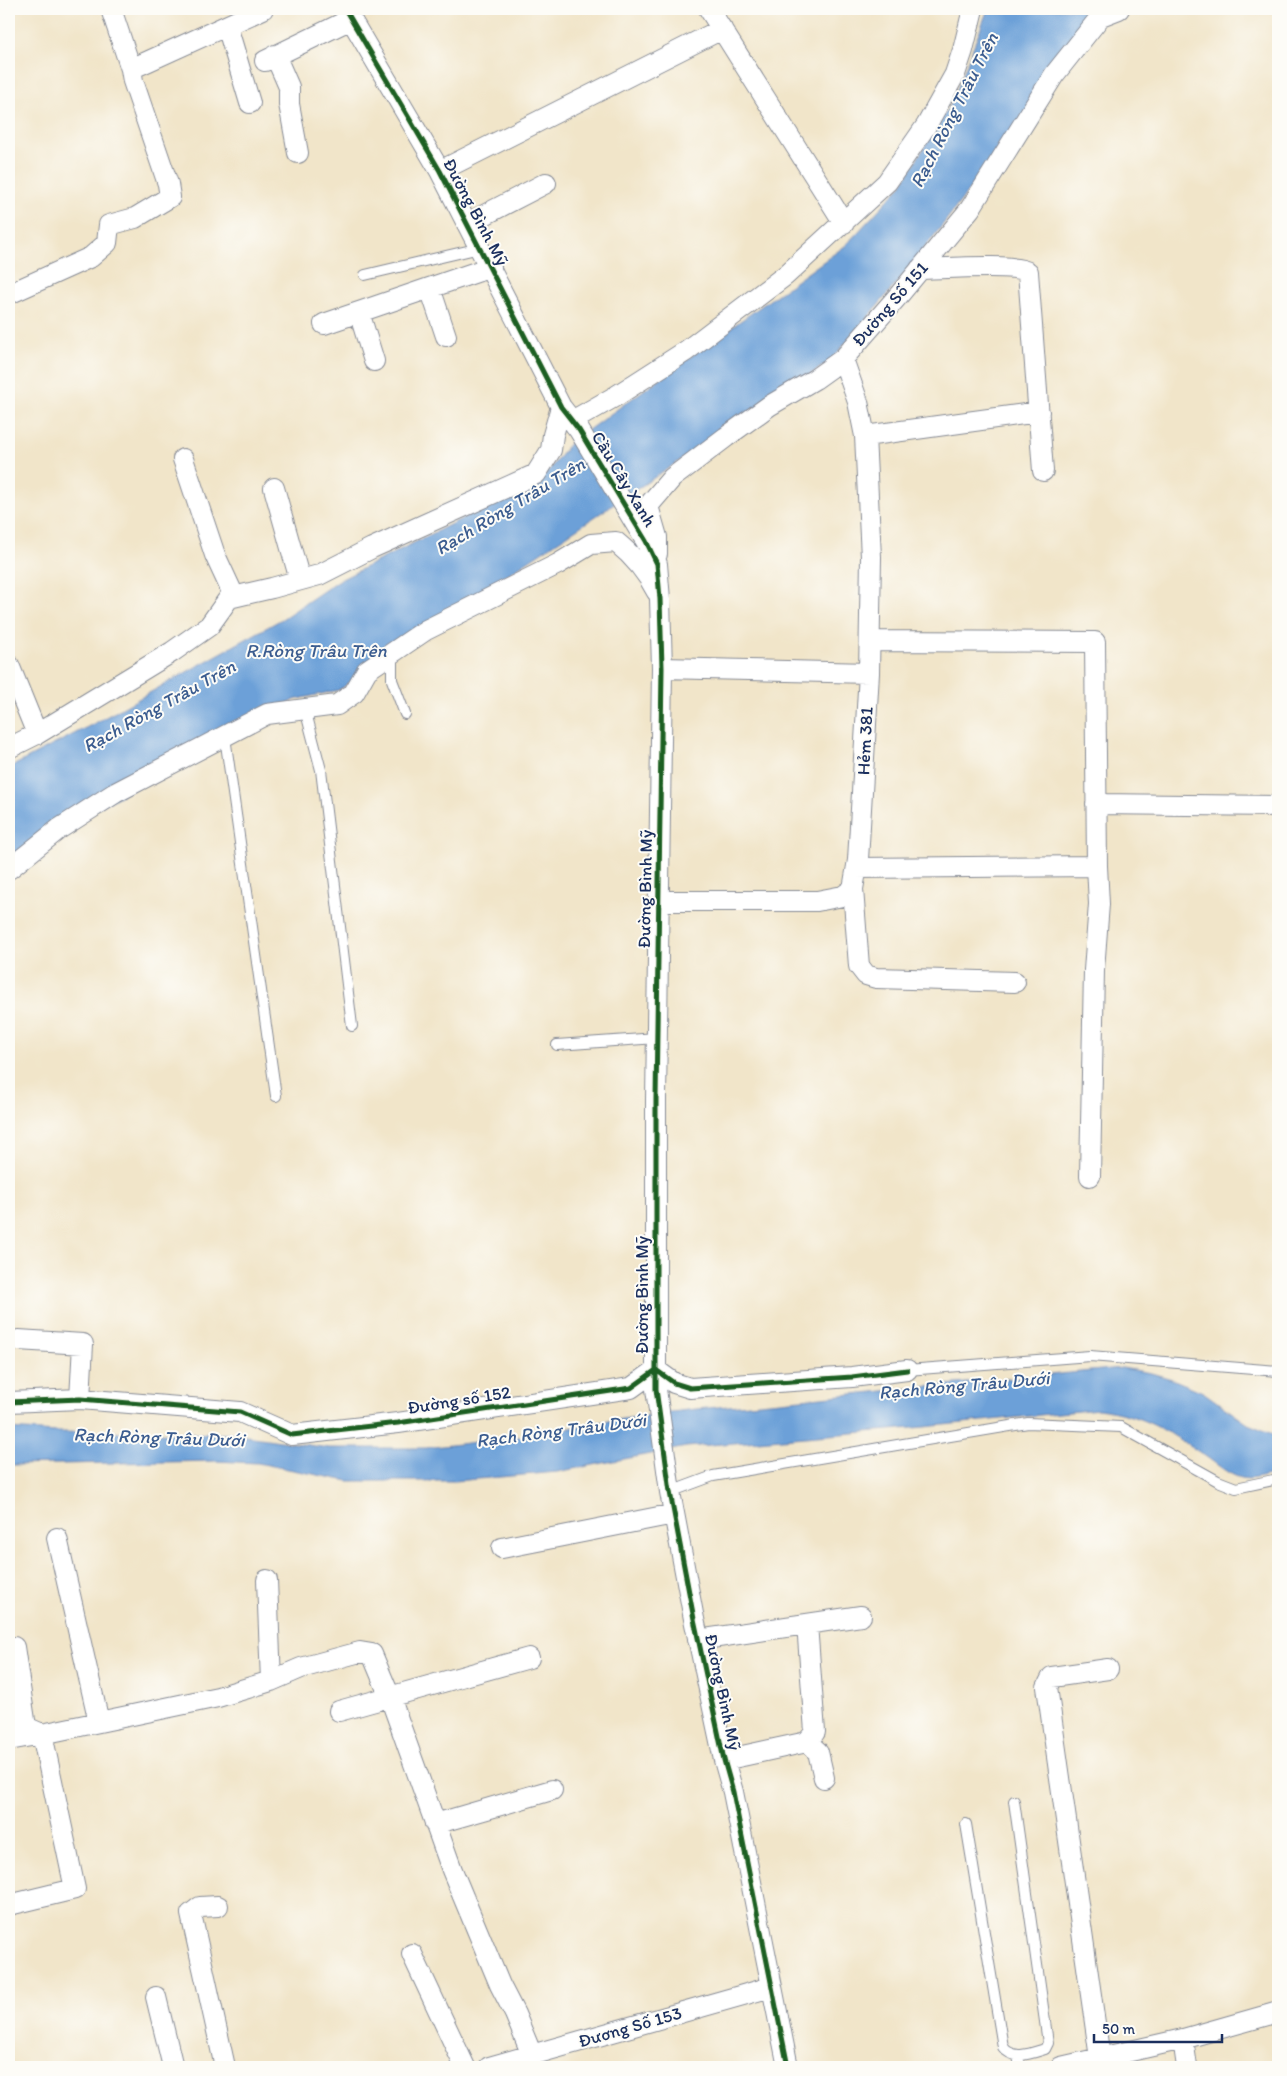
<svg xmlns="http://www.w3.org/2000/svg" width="1287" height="2076" font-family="Itim,sans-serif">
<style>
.water{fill:#6ca0d8;stroke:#44689b}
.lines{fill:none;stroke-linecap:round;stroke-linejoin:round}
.lane-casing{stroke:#868a94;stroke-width:12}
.street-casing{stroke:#868a94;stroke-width:22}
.lane{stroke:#fff;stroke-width:10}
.street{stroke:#fff;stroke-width:20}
.cycleway-casing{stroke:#fdfcf7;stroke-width:8}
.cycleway{stroke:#1b5e20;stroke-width:5}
.labels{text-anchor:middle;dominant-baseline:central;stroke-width:4;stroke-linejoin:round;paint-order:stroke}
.street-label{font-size:18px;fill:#1b2f5e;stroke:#fdfcf7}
.water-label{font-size:19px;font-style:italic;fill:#3b5c8f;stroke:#fdfcf7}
</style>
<rect width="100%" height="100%" fill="#fdfcf7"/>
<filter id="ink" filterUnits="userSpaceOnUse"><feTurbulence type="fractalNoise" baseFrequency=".02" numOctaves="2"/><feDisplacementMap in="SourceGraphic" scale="10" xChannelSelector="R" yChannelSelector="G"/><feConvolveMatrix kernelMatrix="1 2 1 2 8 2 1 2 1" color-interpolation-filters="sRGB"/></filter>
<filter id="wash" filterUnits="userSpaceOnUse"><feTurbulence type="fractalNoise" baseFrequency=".0096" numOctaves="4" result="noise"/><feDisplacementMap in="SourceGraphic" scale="20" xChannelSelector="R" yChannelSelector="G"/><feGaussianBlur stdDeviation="1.12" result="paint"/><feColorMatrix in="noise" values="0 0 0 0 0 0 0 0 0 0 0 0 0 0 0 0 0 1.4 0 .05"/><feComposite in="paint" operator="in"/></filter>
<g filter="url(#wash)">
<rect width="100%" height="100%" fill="#f1e5c9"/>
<path class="water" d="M988,9H1100C1014,130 928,252 829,362L460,606L339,690L294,700L9,857V768L97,722L282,619L338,581L525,487L547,473L570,443L845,246L900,187L952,102Z
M1122,1368L1151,1373L1172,1379L1203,1392L1248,1424L1278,1436V1472C1267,1475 1252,1481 1241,1478C1227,1474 1217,1464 1205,1456C1170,1432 1141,1414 1098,1409L924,1427L686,1447L557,1472L455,1481H348L258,1463L216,1461L9,1465V1429L56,1432L232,1434L329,1448H426L542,1434L594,1423L687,1410Z"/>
</g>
<g filter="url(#ink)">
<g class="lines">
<g class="lane-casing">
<path id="lane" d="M365,275L480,248
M392,654V680L405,714
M305,709L321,770L352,1026
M225,737L276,1096
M557,1045L657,1038
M907,1370L1090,1356L1278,1371
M670,1492L713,1476L1028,1423L1121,1427L1218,1481L1236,1488L1278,1479
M966,1824L1003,2047C1013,2061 1032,2053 1045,2049L1048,2043L1014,1801
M1018,2056L1020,2067"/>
</g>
<g class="street-casing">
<path id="street" d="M111,9L131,69
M345,9L440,171L561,407L579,430L646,541L657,564L660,599L662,668L656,1100V1389L670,1492L694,1619L724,1760L733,1792L788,2067
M709,9L844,223
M227,26L250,103
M275,55L289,87V104L298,153
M265,61L349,20
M440,171L722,29
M467,224L546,183
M920,269C939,269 1016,263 1028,272L1043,471
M430,288L446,336
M9,294L91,257L107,243L109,225L135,218L170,197L168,184L133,81L131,69L263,9
M359,312L374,361
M324,324L491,267
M843,359L858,402L865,436L871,557L869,673L858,860L853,889L859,966L866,975L876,978L1015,982
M572,421L616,396L686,351L786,275L887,182L926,126L955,74L963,50L973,9
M865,436L1039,412
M183,459L215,555L234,596
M274,488L300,580
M657,554V537L648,506L672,478L726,437L769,406L815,379L843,359L899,295L970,209L1054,75L1101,16L1119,9
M870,641L1095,642L1097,866L1099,904L1094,970L1090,1176
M9,665L37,734
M662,668L869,673
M9,748L37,734L172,652L209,626L229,598L272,588L319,575L372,548L536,474L551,450L553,435L561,407
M1096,804L1278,806
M857,868L1097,866
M9,869L59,829L115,793L267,714L337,705L354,693L367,670L426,630L558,564L591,544L616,542C633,556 647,572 657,592
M659,901H817L843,896L853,889
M18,1340L83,1344L80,1399
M9,1402L80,1399L240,1412L292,1435L398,1423L631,1388L656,1370L674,1383L690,1388L852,1377L907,1370
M57,1538L99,1722
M502,1548L674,1514
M267,1580L271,1681
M698,1640L861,1616
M14,1647L26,1727L42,1734L218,1697L271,1681L301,1668L360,1652L372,1654L390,1697L452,1870L500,1985L515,2014L532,2055
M339,1711L529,1658
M9,1740L42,1734L75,1889L9,1905
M807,1742L815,1732L807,1624
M724,1760L807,1742L818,1752L824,1778
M435,1824L552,1790
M218,1906L200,1907L191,1914L225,2067
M412,1954L465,2067
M156,1997L173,2067
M1183,2039L1187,2067
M1100,2058L1047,1687L1052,1677L1108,1669
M489,2067L771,1987
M1061,2067L1183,2039L1278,2012"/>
</g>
<use href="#lane" class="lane"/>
<use href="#street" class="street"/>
<g class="cycleway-casing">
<path id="cycleway" d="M345,9L440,171L561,407L579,430L646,541L657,564L660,599L662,668L656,1100V1389L670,1492L694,1619L724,1760L733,1792L788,2067
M9,1402L80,1399L240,1412L292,1435L398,1423L631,1388L656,1370L674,1383L690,1388L852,1377L907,1370"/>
</g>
<use href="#cycleway" class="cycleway"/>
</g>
</g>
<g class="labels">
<g class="street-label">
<text transform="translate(476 212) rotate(62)">Đường Bình Mỹ</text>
<text transform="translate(890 304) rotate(-49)">Đường Số 151</text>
<text transform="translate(624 479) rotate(59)">Cầu Cây Xanh</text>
<text transform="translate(865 741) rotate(-87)">Hẻm 381</text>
<text transform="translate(645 889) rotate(-89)">Đường Bình Mỹ</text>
<text transform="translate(642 1295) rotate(-90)">Đường Bình Mỹ</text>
<text transform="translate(459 1400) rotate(-9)">Đường số 152</text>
<text transform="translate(723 1692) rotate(78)">Đường Bình Mỹ</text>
<text transform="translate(630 2027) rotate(-16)">Đương Số 153</text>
</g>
<g class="water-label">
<text transform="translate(954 110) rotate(-63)">Rạch Ròng Trâu Trên</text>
<text transform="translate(510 506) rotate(-31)">Rạch Ròng Trâu Trên</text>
<text x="316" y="650">R.Ròng Trâu Trên</text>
<text transform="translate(159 706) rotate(-29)">Rạch Ròng Trâu Trên</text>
<text transform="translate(964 1385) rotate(-5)">Rạch Ròng Trâu Dưới</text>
<text transform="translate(561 1430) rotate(-7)">Rạch Ròng Trâu Dưới</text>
<text transform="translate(159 1437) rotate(2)">Rạch Ròng Trâu Dưới</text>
</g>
</g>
<rect width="1287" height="2076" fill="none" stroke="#fdfcf7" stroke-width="30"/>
<path d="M1094 2034v8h128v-8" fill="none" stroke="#1b2f5e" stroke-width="2.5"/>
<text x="1102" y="2034" font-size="15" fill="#1b2f5e" stroke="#fdfcf7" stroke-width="4" paint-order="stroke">50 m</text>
</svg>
